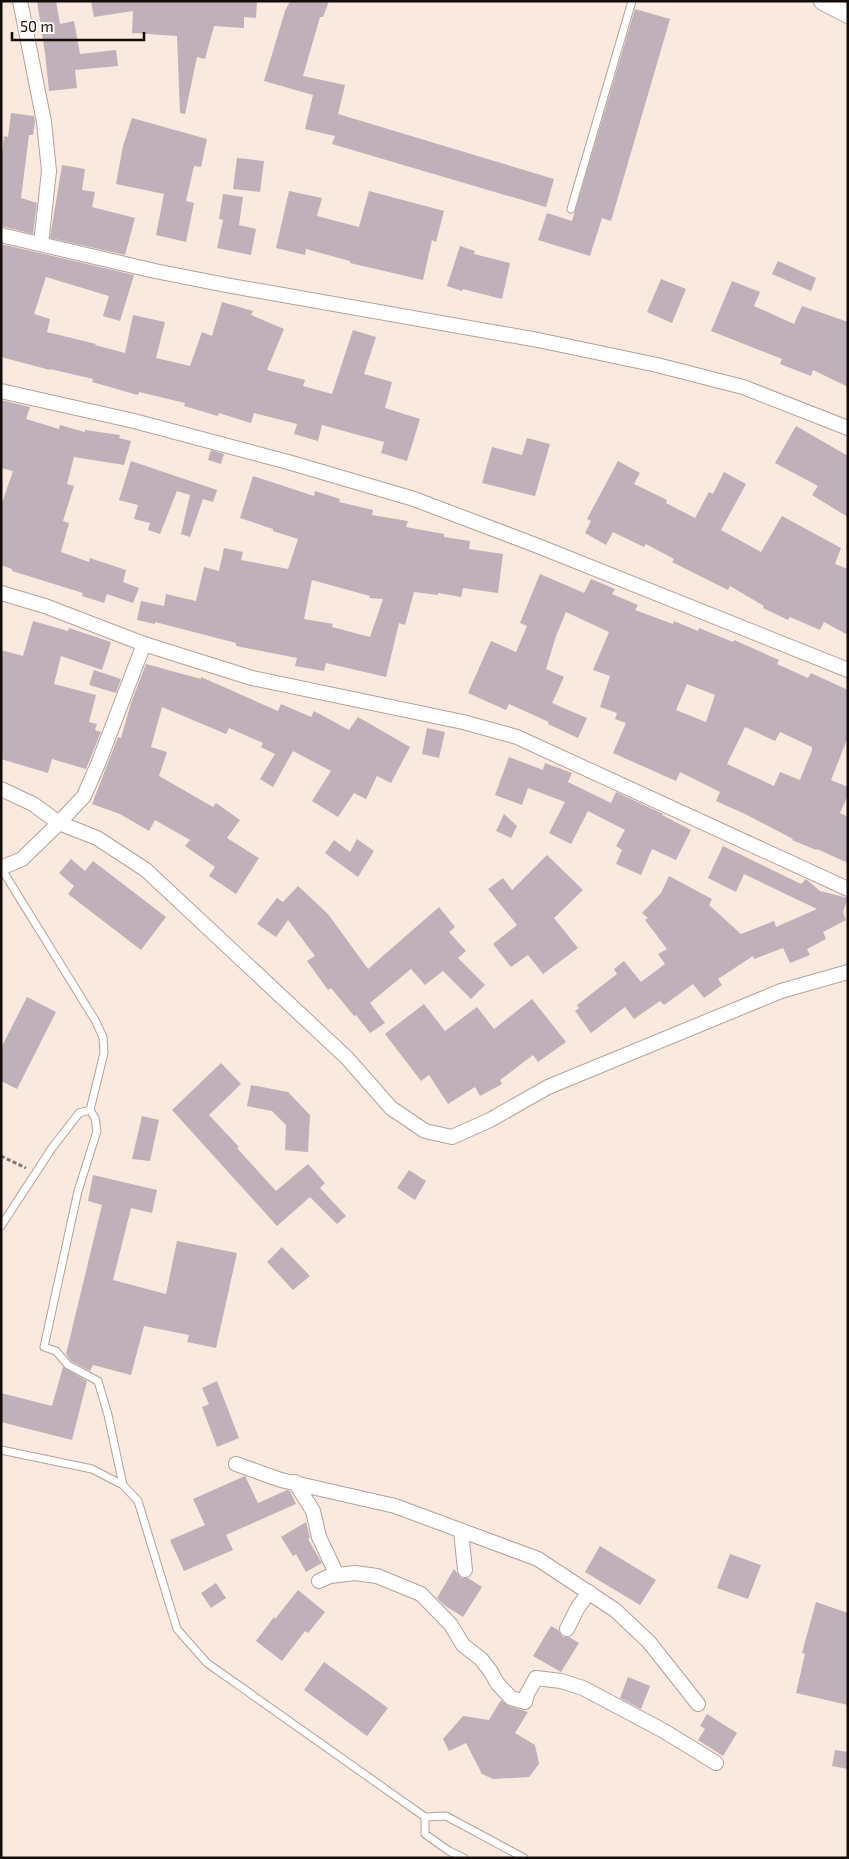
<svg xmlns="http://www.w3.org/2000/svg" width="849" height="1859" font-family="'Exo 2',sans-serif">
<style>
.building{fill:#c0b0b9;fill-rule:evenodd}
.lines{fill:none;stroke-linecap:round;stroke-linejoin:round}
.service-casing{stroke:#b2a299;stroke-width:9}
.minor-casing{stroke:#b2a299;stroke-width:16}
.tertiary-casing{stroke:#b2a299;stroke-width:20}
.path{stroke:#847972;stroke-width:3;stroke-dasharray:4 2.5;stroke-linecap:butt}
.service{stroke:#fff;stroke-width:7}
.minor{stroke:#fff;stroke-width:14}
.tertiary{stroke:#fff;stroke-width:18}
</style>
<rect width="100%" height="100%" fill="#fae9de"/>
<path class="building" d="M37,1H56L60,24L74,21L80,54L116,50L118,66L75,70L77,88L49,91L45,53Z
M91,1H257L256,18L244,17V28L214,26L205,59L197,57L185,114L180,113L177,36L132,33L133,11L94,17Z
M290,1H329L323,17H320L303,76L345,85L338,114L554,179L546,207L332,144L335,136L305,129L313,95L264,81L285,11Z
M635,9L670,19L611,221L602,218L590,256L538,240L547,213L572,221Z
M11,113L34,116L35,122L33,135H29L21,198L37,203L33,234L1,226V162L4,136L8,137Z
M132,118L207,139L201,167L194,166L186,201L194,203L186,242L156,235L164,194L116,184L123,146Z
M237,158L264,161L260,192L233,189Z
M62,165L85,169L82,190L95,192L92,207L135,218L125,255L50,238Z
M289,191L322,198L317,216L359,227L369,191L444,211L436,242L432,240L423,280L350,263V261L306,249L305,255L276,248Z
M223,194L243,197L239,225L256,229L251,255L217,248L223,220L219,219Z
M1,244L134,275L120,321L103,316L109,296L46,277L34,314L50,319L47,332L96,344L95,345L125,353L133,315L165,322L156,358L190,366L202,332L212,336L222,302L253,311L251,315L284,329L267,370L305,380L303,386L332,394L353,330L376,337L364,374L392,382L385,408L420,419L407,461L381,453L384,442L322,425L318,441L294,434L297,424L254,413L251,423L219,413L218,416L184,406L185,403L139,392L138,395L92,382L93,379L50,369V370L1,357Z
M460,246L475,251L474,254L510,263L502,299L463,289L462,291L447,286Z
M778,261L816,278L811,291L772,274Z
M661,279L686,289L672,323L647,312Z
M732,281L760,292L754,306L794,324L802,306L848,322V387L813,370L811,376L780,364L782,359L711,331Z
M1,400L30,407L26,419L59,429L60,425L85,432V430L120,435L119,438L131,441L124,465L74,457L67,484L74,486L63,521L69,523L61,552L89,562L90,558L126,570L123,582L139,588L133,603L107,594L104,603L82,596L83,593L12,571V569L1,565V506L13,471L1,468Z
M796,426L848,456V517L812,495L818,486L775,463Z
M527,438L550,444L535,496L482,483L492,447L522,455Z
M211,450L224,454L221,464L208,460Z
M131,461L217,490L213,502L203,499L190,537L181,534L190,495L177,491L160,534L148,530L150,523L134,519L138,505L119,500Z
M618,461L640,473L634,484L667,500L666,503L695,518L709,492L713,494L724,472L746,484L721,530L761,552L782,516L841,548L835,564L848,569V635L824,622L820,630L790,617L788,620L763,608L764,606L730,586L728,590L672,562L674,559L646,544L644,547L613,532L606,545L585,533L591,521L587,519Z
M253,476L314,496L315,491L340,499L339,502L373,510L372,515L408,521L406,527L444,534V537L470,541L469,549L503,554L498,593L463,588L461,597L438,593V595L414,592L405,625L399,623L386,677L326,663L324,671L295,666L297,658L236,646V643L155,622V624L137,620L141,601L164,606L166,594L196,601L204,567L219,571L224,548L243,552L241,560L288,569L298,539L273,531V529L240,518ZM312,580L370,596L369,598L383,599L370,637L332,627L333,624L304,619Z
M540,574L584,593L591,579L615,589L612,594L638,605L635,610L673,624L674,621L698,631L699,628L733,642L734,640L779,660L777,664L808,678L811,673L848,690V737L831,780L848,787V795L840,813L848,817V863L817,849L816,850L792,840L793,839L745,814L716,801L720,792L680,772L676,781L613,753L626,723L615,719L617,713L600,707L610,676L593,670L609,632L566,612L556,636L546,669L564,677L552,703L587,718L578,738L548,724L549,722L509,704L506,710L468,693L491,641L516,652L527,626L520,623ZM687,684L715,695L706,722L676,710ZM745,727L775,741L780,732L812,747V750L800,780L780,772L774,786L727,764Z
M33,621L68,631L69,628L111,642L102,670L61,656L54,684L96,695L89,722L97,724L95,730L101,732L86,769L52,759L48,773L1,759V650L23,656Z
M146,664L201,679V677L278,711L281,704L311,717L314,711L349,730L358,717L410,747L391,783L377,776L366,799L354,793L338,817L312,801L331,771L293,751L273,787L260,779L275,754L261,747L263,743L229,728L226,734L162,707L151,747L167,752L159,776L213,807L216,803L240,820L227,838L259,858L236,894L209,876L215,867L185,846L190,840L155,820L149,831L120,814L92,804L118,737L121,738L131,703Z
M94,670L121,679L116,693L89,685Z
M427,728L445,732L439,758L422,754Z
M509,757L543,770L545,763L572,773L568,782L611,803L616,792L663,814L662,815L691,830L676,860L652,849L641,875L616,864L622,850L616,846L625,830L588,811L571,844L549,833L565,802L528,788L522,805L495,795Z
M504,814L517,826L511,838L496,831Z
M357,839L374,851L358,877L325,853L334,840L350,852Z
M723,846L801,884L806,879L820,891L848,898L843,912L846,920L823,932L826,939L807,949L810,955L790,963L783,948L754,959L753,956L718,979L722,985L704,998L693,984L664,1005L660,1001L634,1019L625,1007L591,1033L575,1011L579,1008L577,1005L617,974L614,969L624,961L641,982L665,964L658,954L667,949L645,920L648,918L642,913L661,893L669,876L712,899L709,905L741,934L774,921L776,927L817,909L744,874L736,892L708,878Z
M547,855L583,890L554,918L578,948L543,974L528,955L511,967L493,944L517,925L488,889L503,878L512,890Z
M71,859L85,871L93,861L166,917L141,950L68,894L74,886L59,873Z
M298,886L328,914L368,969L439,907L455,927L449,932L466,951L458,958L485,985L471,999L443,971L425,985L411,969L370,1003L385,1023L370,1033L356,1015L354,1016L331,988L328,990L307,961L315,956L288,920L276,937L257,924L277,898L283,902Z
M27,997L56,1012L17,1089L1,1081V1048Z
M532,999L566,1042L538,1062L533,1055L500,1080L502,1084L480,1096L475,1087L448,1104L429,1075L421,1081L385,1034L424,1004L445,1031L477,1007L494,1029Z
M221,1063L241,1084L209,1115L239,1147L237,1148L276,1191L308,1164L325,1183L320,1188L346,1216L337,1224L310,1197L277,1226L172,1110Z
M251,1085L288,1092L310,1115L308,1152L285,1150L286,1125L272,1111L247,1106Z
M142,1116L159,1120L150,1161L132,1159Z
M409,1170L426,1181L415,1200L397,1188Z
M93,1175L157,1190L152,1213L131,1208L113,1280L166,1294L177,1241L237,1253L216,1348L187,1342L189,1335L144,1326L131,1375L93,1365L90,1371L71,1361L66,1354L102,1205L88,1201Z
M282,1247L310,1276L293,1290L267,1262Z
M63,1367L87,1381L72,1440L1,1422V1393L52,1406Z
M217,1381L239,1438L217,1447L202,1407L209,1404L202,1388Z
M245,1476L258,1503L287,1490L290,1491L296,1504L226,1535L233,1550L184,1571L170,1540L205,1525L193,1499Z
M306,1522L310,1538L308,1539L322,1563L306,1572L296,1554L293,1556L281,1537Z
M600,1546L656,1580L640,1605L585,1572Z
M730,1554L761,1565L748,1599L717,1588Z
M454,1569L461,1578H468L482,1587L463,1617L444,1605L437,1598Z
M216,1583L226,1598L211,1608L201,1593Z
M298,1590L325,1612L308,1633L305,1631L282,1661L256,1641L274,1617L275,1619Z
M816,1602L848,1613V1705L796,1693L805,1654L802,1653Z
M551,1626L558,1630L563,1637H569L579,1643L561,1672L533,1656Z
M324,1662L388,1708L367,1736L304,1690Z
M628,1677L650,1686L641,1709L620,1698Z
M501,1700L509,1706L528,1712L515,1733L535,1745L539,1764L529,1777L493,1779L482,1774L466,1743L449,1751L443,1739L463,1716L489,1720Z
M707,1714L737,1733L723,1756L698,1740L705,1729L700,1726Z
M835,1750L848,1752V1769L832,1766Z"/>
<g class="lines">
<g class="service-casing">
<path id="service" d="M571,209L632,1
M1,868L95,1020L103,1037L104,1053L90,1110L95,1118L97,1131L78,1191L44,1347L56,1351L68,1365L98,1381L108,1415L123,1485
M1,1226L52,1148L79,1113L90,1110
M1,1450L92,1469L123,1485L138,1501L177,1629L207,1663L425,1817L446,1816L524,1858
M425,1817V1834L449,1851L464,1858"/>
</g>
<g class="minor-casing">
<path id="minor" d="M20,1L44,122L49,171L41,244
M1,235L155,271L226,285L538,340L657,365L743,387L848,428
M1,391L134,421L288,462L414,499L538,546L848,670
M1,593L45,606L144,644L252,678L463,722L517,737L848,889
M1,789L33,804L59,823L97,838L146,870L347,1058L391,1108L425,1131L452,1137L490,1120L548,1087L781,991L848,972
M1,868L22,859L59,823L84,796L98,764L144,644
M236,1464L281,1480L395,1506L538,1559L615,1610L649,1642L698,1704
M295,1482L313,1511L319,1537L337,1575
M461,1531L465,1570
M319,1581L330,1576L355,1573L377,1576L421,1594L451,1625L463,1645L481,1659L491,1672L497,1683L511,1698L525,1702L527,1694L536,1678L561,1681L583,1688L664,1731L716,1763
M567,1629L577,1609L589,1592"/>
</g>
<g class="tertiary-casing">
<path id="tertiary" d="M823,1L848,14"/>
</g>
<path class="path" d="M1,1156L26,1168"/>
<use href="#service" class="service"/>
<use href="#minor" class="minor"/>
<use href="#tertiary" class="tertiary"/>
</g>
<rect width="849" height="1859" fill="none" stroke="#130d0a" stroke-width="5"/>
<path d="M12 32v8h132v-8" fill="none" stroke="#130d0a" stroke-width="2.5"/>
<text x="20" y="32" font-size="15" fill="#130d0a" stroke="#fff8f4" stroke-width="4" paint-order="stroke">50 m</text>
</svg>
